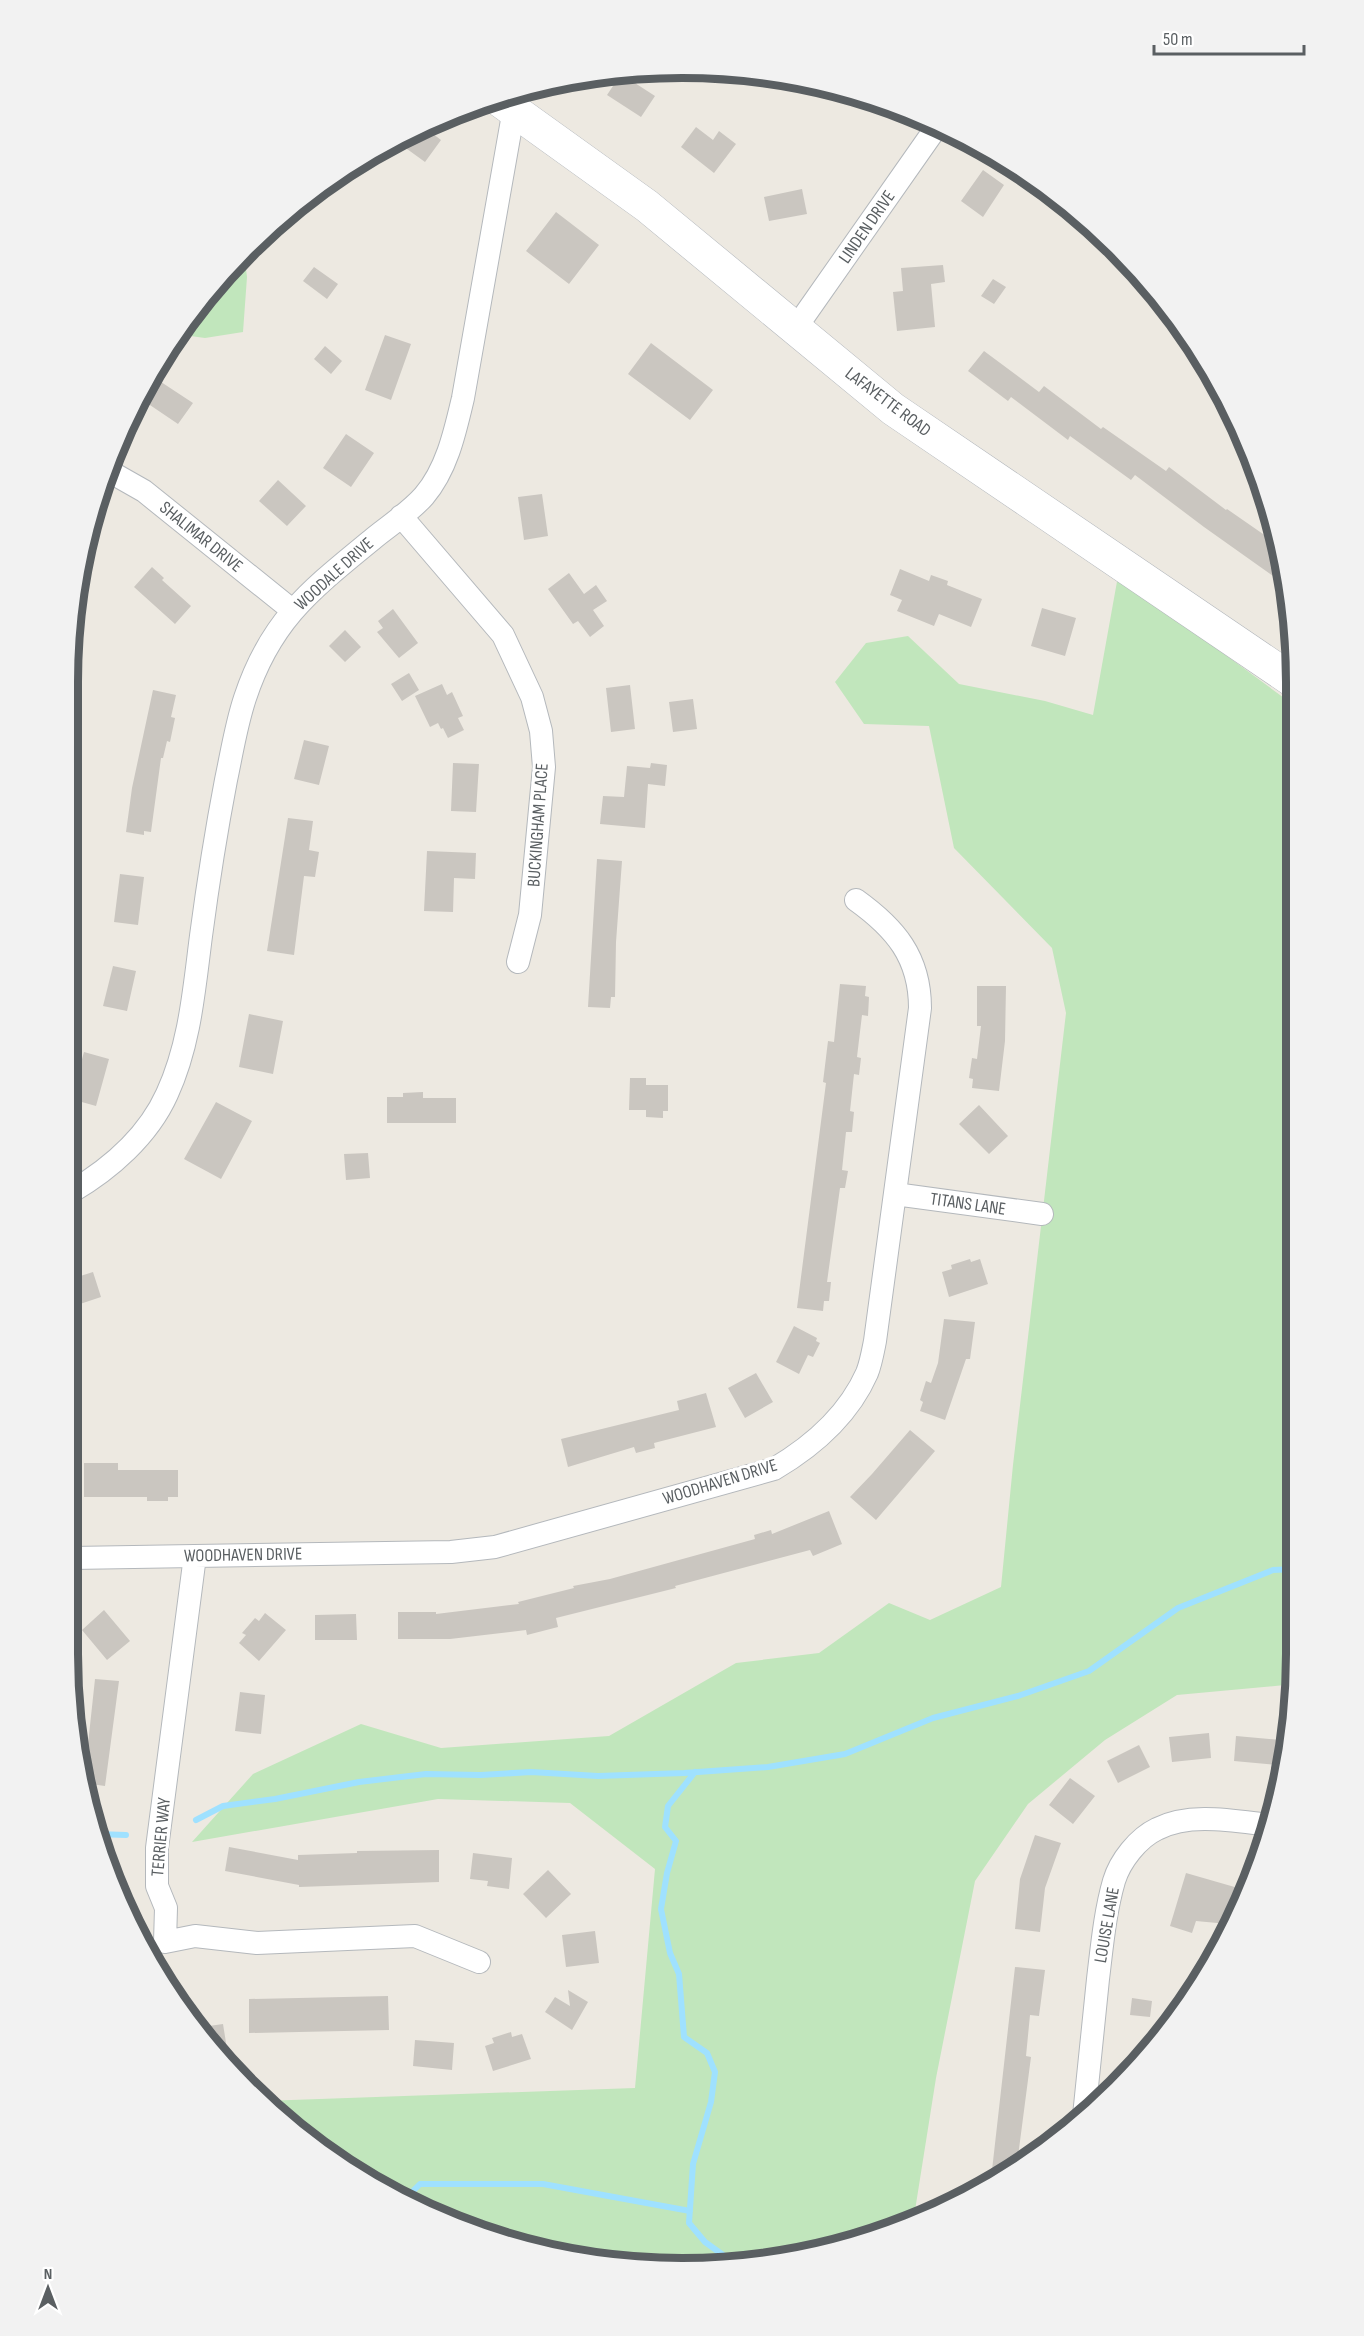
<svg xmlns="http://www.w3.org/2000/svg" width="1364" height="2336" font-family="'Sofia Sans Condensed',sans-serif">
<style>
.green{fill:#c1e6bc}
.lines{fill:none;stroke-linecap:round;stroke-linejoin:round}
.stream{stroke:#9fe1ff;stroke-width:6}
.building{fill:#cac6c0}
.street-casing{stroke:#b4b8bc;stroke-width:24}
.secondary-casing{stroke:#b3b7bc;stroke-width:34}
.street{stroke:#fff;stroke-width:22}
.secondary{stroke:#fff;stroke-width:33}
.labels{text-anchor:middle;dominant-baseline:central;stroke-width:6;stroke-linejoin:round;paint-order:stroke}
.street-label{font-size:18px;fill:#5a5f62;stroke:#fff}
.rim{fill:none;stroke:#5a5f62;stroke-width:8}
</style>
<rect width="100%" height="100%" fill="#ede9e1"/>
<path class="green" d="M244,252L247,277L243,332L205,338L176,334Z
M1118,576L1295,706V1686L1285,1685L1177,1695L1105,1740L1028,1804L975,1881L936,2078L913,2223L802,2257L722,2267L602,2263L523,2247L411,2205L340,2165L263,2101L635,2088L655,1869L570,1803L438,1799L192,1842L253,1774L361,1724L441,1748L609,1736L736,1663L819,1653L889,1603L930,1620L1001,1587L1013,1465L1066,1013L1052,948L954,848L929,726L864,724L835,682L866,643L908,636L959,684L1045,701L1093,715Z"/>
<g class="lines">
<path class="stream" d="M695,1772L668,1806L665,1827L676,1841L667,1873L661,1909L670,1953L679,1974L684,2037L707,2053L715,2072L711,2102L693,2164L689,2223L705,2242L737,2265
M196,1820L223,1806L275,1799L359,1782L426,1774L481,1775L531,1772L598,1776L684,1773L768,1767L845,1754L933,1718L1018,1696L1089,1671L1178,1608L1273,1570L1295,1569
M96,1834L126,1835
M403,2201L420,2184H543L690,2211"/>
</g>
<path class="building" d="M621,74L655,96L641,117L607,95Z
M424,127L441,140L425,162L396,141Z
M696,127L713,140L719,131L736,144L714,173L681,147Z
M983,170L1004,185L983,217L961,201Z
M802,189L807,214L769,221L764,197Z
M556,212L599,245L569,284L526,251Z
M943,265L945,282L931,284L935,327L897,331L893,292L903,291L901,268Z
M314,267L338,284L327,299L303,281Z
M993,279L1006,287L994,304L981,296Z
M385,335L411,344L391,400L365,390Z
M651,343L713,390L690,420L628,374Z
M325,346L342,361L331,374L314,359Z
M984,351L1039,392L1044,386L1101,429L1103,427L1166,471L1169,467L1226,510L1227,509L1276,543L1283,583L1204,527L1135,475L1131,480L1070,436L1068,440L1011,397L1008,401L968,371Z
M158,380L193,403L178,424L144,401Z
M346,434L374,453L351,487L323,468Z
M278,480L306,506L287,526L259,501Z
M542,494L548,536L524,540L518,497Z
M152,567L164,578L162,580L191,606L175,624L134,587Z
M900,569L929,581L931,575L948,581L947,585L982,599L971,627L939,614L934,626L897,611L902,600L890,595Z
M569,573L584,594L596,585L607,601L593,610L604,626L590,637L578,621L573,624L548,589Z
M1042,608L1076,618L1065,656L1031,646Z
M393,609L418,643L399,658L377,632L383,628L378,621Z
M345,630L361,647L345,662L329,646Z
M409,673L419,690L402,701L391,684Z
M442,684L447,695L452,692L463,716L458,718L464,730L448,738L443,728L441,729L438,723L430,727L415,696Z
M630,685L635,729L611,732L606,688Z
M153,690L176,695L171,717L175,718L170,742L167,741L163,758H161L151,832L144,831V835L126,832L132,788Z
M693,699L697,729L673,732L669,702Z
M304,740L329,746L319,785L294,779Z
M453,763L479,764L476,812L451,811Z
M651,763L667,765L665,786L648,784L645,828L600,824L603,796L624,797L627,766L650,768Z
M288,818L313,821L309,850L319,852L315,877L304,876L294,955L267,951Z
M427,851L476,853L475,879L454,878L453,912L424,911Z
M597,859L622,861L616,942L615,997H611L610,1008L588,1007Z
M120,874L144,877L138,925L114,922Z
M113,966L136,971L127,1011L103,1006Z
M840,984L866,986L865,996L869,997L868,1016L862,1015L857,1057L861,1058L859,1075L854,1074L850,1111L854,1112L852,1132H846L842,1170L848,1171L845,1188H840L827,1282H831L829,1301H824L823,1311L797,1308L826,1083L823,1082L828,1041L834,1042Z
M977,986H1006L1005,1041L999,1091L972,1088L973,1079L969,1078L972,1058L977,1059L981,1026H977Z
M249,1014L283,1021L273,1074L239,1067Z
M84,1052L109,1059L96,1106L71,1099Z
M630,1078H646V1085H668V1111H663V1118L646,1117V1110H629Z
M423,1092V1098H456V1123H387V1097H403V1093Z
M216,1102L252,1121L221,1179L184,1159Z
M979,1105L1008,1136L989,1154L959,1124Z
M368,1153L370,1178L346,1180L344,1154Z
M970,1259L971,1262L980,1259L988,1284L949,1297L942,1272L952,1269L951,1265Z
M93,1272L101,1297L71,1307V1279Z
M944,1319L975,1322L970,1359H966L945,1420L920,1411L923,1402L920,1400L926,1381L931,1383L938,1363Z
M794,1326L817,1338L816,1341L820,1343L813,1357L808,1355L799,1374L776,1362Z
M756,1373L773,1402L745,1418L728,1388Z
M706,1393L716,1427L654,1443L655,1448L636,1453L634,1447L568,1467L561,1439L679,1410L677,1401Z
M910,1430L935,1451L876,1520L850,1497L872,1474Z
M84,1463H118V1470H178V1497H168V1501H147V1497H84Z
M829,1511L842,1544L813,1556L810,1550L675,1586L676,1588L556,1618L558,1627L527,1635L526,1630L450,1639H398V1612H436V1614L519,1604L518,1602L574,1588L573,1586L610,1579L755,1539L754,1535L771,1530L772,1534Z
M104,1610L130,1641L107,1660L82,1630Z
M265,1613L286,1630L259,1661L239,1643L246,1635L242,1633L255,1618L259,1621Z
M356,1614L357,1640H315V1615Z
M95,1679L119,1681L105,1786L84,1783L81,1771L86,1743L88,1744Z
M240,1692L265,1695L261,1734L235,1731Z
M1209,1733L1211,1758L1172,1762L1169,1737Z
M1236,1736L1281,1740L1278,1765L1234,1761Z
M1139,1745L1150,1767L1118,1783L1107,1761Z
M1070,1778L1095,1796L1073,1824L1049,1805Z
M1035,1835L1061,1843L1045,1888L1040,1932L1015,1929L1020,1879Z
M229,1847L298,1860V1855L357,1853V1851L439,1850V1882L299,1887V1885L225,1871Z
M473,1853L512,1858L509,1889L487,1886L488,1881L470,1879Z
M548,1870L571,1894L546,1918L523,1894Z
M1186,1873L1245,1890L1228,1924L1196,1921L1192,1933L1170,1926Z
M595,1931L599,1963L566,1967L562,1935Z
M1015,1967L1045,1970L1039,2016L1030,2015L1026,2056L1031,2057L1017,2164L991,2179Z
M568,1990L588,2002L572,2030L545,2012L555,1997L570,2006Z
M388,1996L389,2030L249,2033V1999Z
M1132,1998L1152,2001L1150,2017L1130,2015Z
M223,2024L227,2049L214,2051L195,2028Z
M511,2032L512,2037L522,2034L531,2059L493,2071L485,2046L494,2043L492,2038Z
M415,2040L454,2043L452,2070L413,2066Z"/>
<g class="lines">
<g class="street-casing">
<path id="street" d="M795,329L938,125
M107,470L144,491L292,610
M401,516L503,635L532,697L541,731L544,767L530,915L518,962
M71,1192C110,1169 148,1136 167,1094C190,1044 194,990 201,936C208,883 216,832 226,780C232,752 236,725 245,698C271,619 312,589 374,538C390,525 410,512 424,496C447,469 455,432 463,398L514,109
M895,1194L1042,1214
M195,1556L157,1848V1886L166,1908L165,1942L195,1936L257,1943L415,1936L479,1962
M72,1558L451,1552L495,1547L774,1469C813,1446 848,1416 867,1373C871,1363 873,1351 875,1341L920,1008C920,957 895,928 856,900
M1084,2115C1089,2070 1093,2025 1098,1979C1102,1946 1105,1912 1114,1881C1120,1861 1138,1838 1157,1829C1190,1812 1234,1821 1269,1825"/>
</g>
<g class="secondary-casing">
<path id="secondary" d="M498,99L647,206L893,409L1295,682"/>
</g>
<use href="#street" class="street"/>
<use href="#secondary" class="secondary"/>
</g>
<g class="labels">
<g class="street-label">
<text transform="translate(867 227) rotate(-55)">LINDEN DRIVE</text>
<text transform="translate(888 402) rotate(37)">LAFAYETTE ROAD</text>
<text transform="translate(201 537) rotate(39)">SHALIMAR DRIVE</text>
<text transform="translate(334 574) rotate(-42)">WOODALE DRIVE</text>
<text transform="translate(538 825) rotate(-86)">BUCKINGHAM PLACE</text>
<text transform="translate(968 1204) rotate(8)">TITANS LANE</text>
<text transform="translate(720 1482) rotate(-17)">WOODHAVEN DRIVE</text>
<text transform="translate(243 1555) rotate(-1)">WOODHAVEN DRIVE</text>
<text transform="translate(161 1837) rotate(-85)">TERRIER WAY</text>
<text transform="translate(1107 1925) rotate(-80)">LOUISE LANE</text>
</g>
</g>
<path d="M0 0H1364V2336H0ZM682 78H682A604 604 0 0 1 1286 682V1654A604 604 0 0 1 682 2258H682A604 604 0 0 1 78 1654V682A604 604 0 0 1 682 78Z" fill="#f2f2f2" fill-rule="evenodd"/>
<path class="rim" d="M682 78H682A604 604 0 0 1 1286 682V1654A604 604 0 0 1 682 2258H682A604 604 0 0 1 78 1654V682A604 604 0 0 1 682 78Z"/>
<g transform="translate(48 2288)" stroke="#ffffff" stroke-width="4.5" paint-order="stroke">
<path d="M0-4.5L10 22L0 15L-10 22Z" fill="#5a5f62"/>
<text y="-9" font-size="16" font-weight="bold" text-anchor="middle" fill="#5a5f62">N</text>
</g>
<path d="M1154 45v9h150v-9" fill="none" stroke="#5a5f62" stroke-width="3"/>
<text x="1163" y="45" font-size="18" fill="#5a5f62" stroke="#ffffff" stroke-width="4.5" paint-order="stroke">50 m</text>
</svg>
